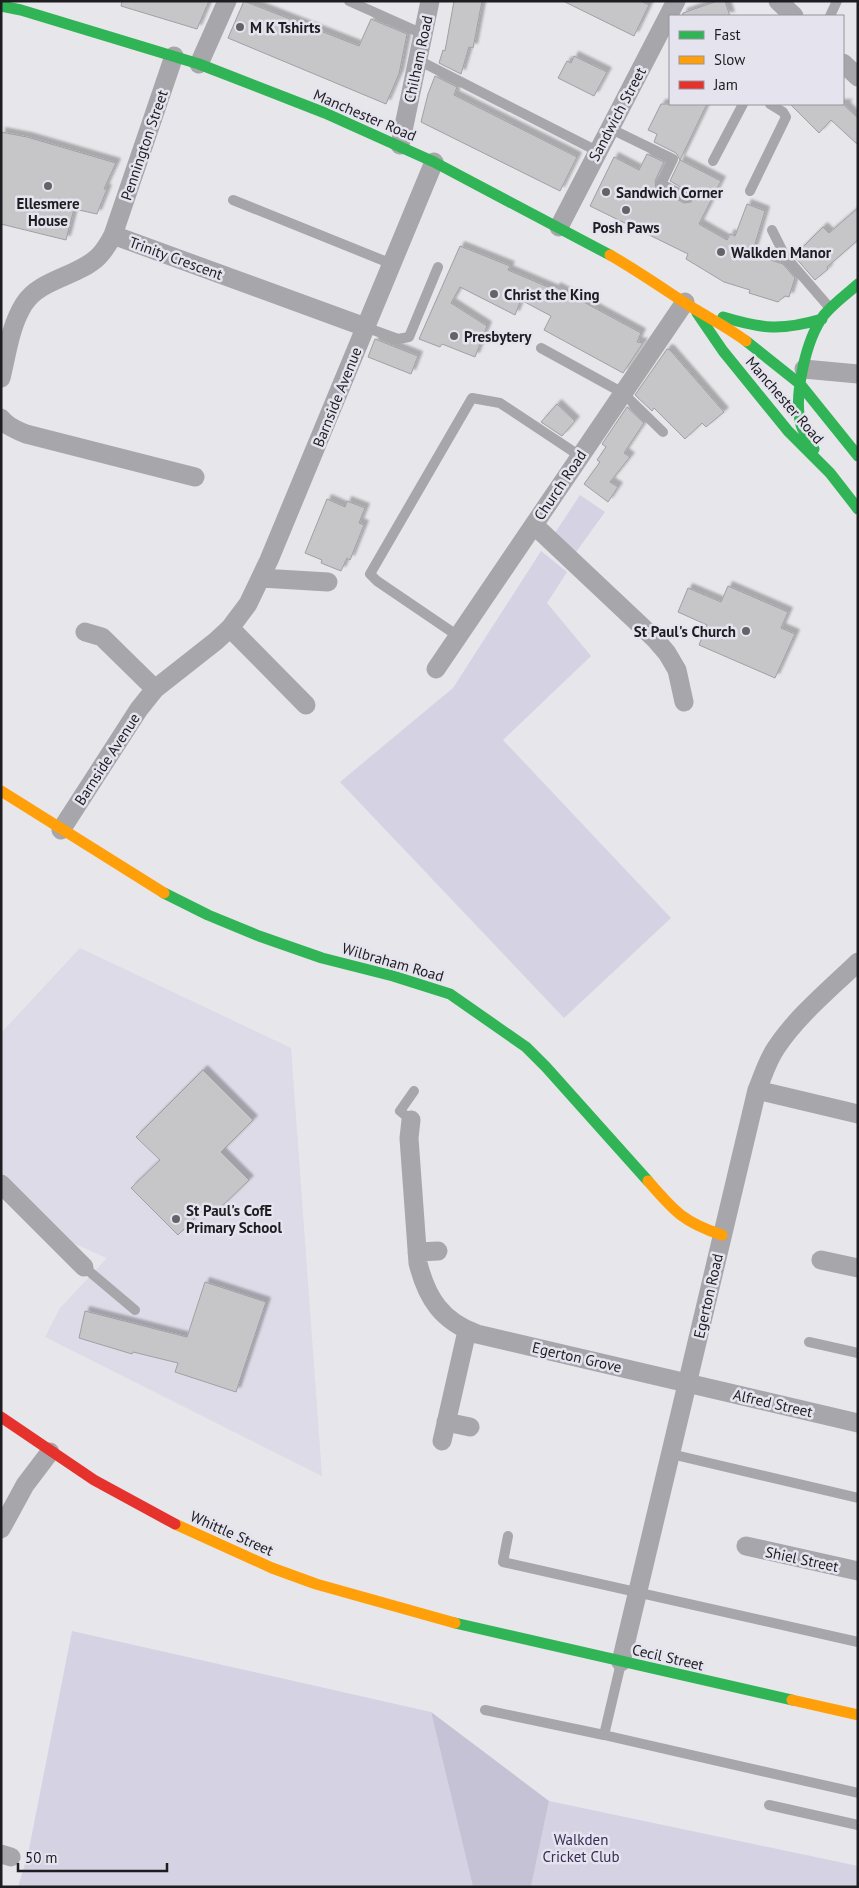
<svg xmlns="http://www.w3.org/2000/svg" width="859" height="1888" font-family="'PT Sans',sans-serif">
<style>
.built{fill:#dddbe7}
.green{fill:#d5d2e4}
.forest{fill:#c5c2d5}
.building{fill:#c6c6c9;stroke:#a0a0a4;filter:url(#shadow)}
.lines{fill:none;stroke-linecap:round;stroke-linejoin:round}
.lane{stroke:#a7a6aa;stroke-width:10}
.street{stroke:#a7a6aa;stroke-width:19}
.fast{stroke:#30b455;stroke-width:11}
.slow{stroke:#ff9f0a;stroke-width:11}
.jam{stroke:#e5322d;stroke-width:11}
.poi-dot{fill:#646368;stroke:#e5e3ee;stroke-width:2}
.labels{text-anchor:middle;dominant-baseline:central;stroke-width:5;stroke-linejoin:round;paint-order:stroke}
.poi-label{font-size:15px;font-weight:bold;fill:#1e1d21;stroke:#e5e3ee;text-anchor:start}
.street-label{font-size:15px;fill:#1e1d21;stroke:#e5e3ee}
.park-label{font-size:15px;fill:#382c56;stroke:#e5e3ee}
</style>
<defs>
<filter id="shadow"><feDropShadow dx="4.5" dy="-4.5" stdDeviation="1" flood-color="#0004"/></filter>
</defs>
<rect width="100%" height="100%" fill="#e6e6eb"/>
<path class="built" d="M80,948L291,1048L322,1476L45,1337L60,1308L107,1258L73,1243L1,1173V1033Z"/>
<path class="green" d="M580,495L605,512L576,552L555,533Z
M541,551L567,572L547,603L591,656L503,740L671,918L564,1018L340,782L453,688Z
M72,1631L431,1712L473,1887H18L28,1854Z
M549,1801L858,1866V1887H531Z"/>
<path class="forest" d="M431,1712L549,1801L531,1887H473Z"/>
<path class="building" d="M122,1H209L197,29L121,6Z
M244,1L359,46L371,19L407,34L399,74L386,104L228,38Z
M454,1H482L473,48L469,47L461,74L439,63L443,50L445,51Z
M563,1H641L649,5L634,36Z
M717,1H725L730,16H682L683,13Z
M574,56L607,72L594,96L558,78L567,61L571,63Z
M435,76L457,87L454,95L577,157L560,191L421,122L428,94Z
M661,104H707L680,160L676,153L654,142L657,134L648,130Z
M790,104H848L845,106L858,118V145L831,120L819,133Z
M1,132L27,137L116,163L104,189H107L97,214L74,209L66,240L1,224Z
M647,154L664,162L655,181L656,188L684,203L691,202L693,200V194L670,181L680,160L721,181L699,224L727,240L730,234L735,236L747,204L765,211L752,254L783,264L795,278L789,297L785,296L778,302L749,293L750,290L724,282L686,259L688,254L590,206L614,157L639,170Z
M858,208V240L827,267L828,269L815,280L794,256L823,227L829,233Z
M460,246L510,266L508,270L555,290L556,287L641,333L637,342L643,343L623,373L544,330L551,316L521,300L515,315L460,287L451,303L487,326L475,357L442,344L440,347L419,339Z
M375,339L418,356L411,374L368,357Z
M667,349L670,350L724,412L706,427L702,423L685,439L654,408L652,411L635,395Z
M557,404L575,421L562,436L541,422Z
M627,407L644,423L624,453L630,457L610,482L618,487L608,502L584,484L600,462L597,460L606,447L602,444Z
M327,499L345,507L347,501L365,508L359,523L364,525L350,560L347,558L341,571L321,563L322,560L305,553Z
M728,586L788,612L781,628L795,634L775,678L699,645L707,625L678,612L688,588L721,602Z
M203,1070L253,1120L221,1152L249,1180L217,1211L209,1204L178,1235L131,1188L160,1160L136,1137Z
M205,1282L266,1302L236,1392L175,1372L178,1363L133,1352L132,1354L79,1338L85,1311L187,1337Z"/>
<g class="lines">
<path class="lane" d="M349,1L423,34
M830,16L837,1
M418,60L597,151
M609,128L673,159L661,184L687,197
M713,161L743,104
M750,191L786,117L783,112L770,104
M233,200L392,264
M772,230L785,256L829,307
M365,327L398,339L409,337L438,267
M541,348L623,393L663,432
M458,636L377,581L370,574L472,398L500,403L580,456
M411,1120L400,1111L414,1091
M84,1267L135,1310
M809,1342L858,1353
M671,1454L858,1498
M508,1536L503,1562L858,1642
M621,1663L604,1735L858,1793
M485,1710L604,1735
M769,1805L858,1825"/>
<path class="street" d="M778,1L794,16
M843,63L858,77
M199,64L227,1
M400,145L430,1
M559,227L676,1
M113,235L174,56
M804,369L858,374
M1,378C7,354 10,326 24,304C40,279 77,277 98,257C105,250 109,243 113,235L365,327
M1,418C7,427 17,430 26,434L195,477
M534,525L655,639L667,653L677,670L684,702
M261,578L328,582
M230,628L306,705
M85,632L102,637L155,689
M436,669L685,302
M61,830L139,709L155,689L216,641L230,628L248,604L269,560L434,162
M757,1090L858,1114
M411,1120L409,1138L418,1263C427,1299 442,1321 477,1334L858,1423
M1,1184L84,1267
M417,1252L438,1251
M821,1260L858,1268
M446,1422L470,1427
M442,1441L467,1331
M1,1529L25,1485L50,1452
M746,1546L858,1571
M621,1662L757,1090C763,1076 767,1061 776,1048C797,1016 830,989 858,962
M1,1854L11,1857"/>
<path class="fast" d="M1,6L21,10L199,64L325,113L434,162L610,255
M697,313L723,351L788,431L830,473L858,509
M723,317C763,329 781,331 822,319
M746,341L800,384L858,456
M814,449C810,441 804,434 801,425C793,396 806,339 824,315C834,303 847,294 858,284
M164,893L208,915L259,936L322,958L393,976L450,994L526,1047L546,1067L648,1181
M455,1623L792,1700"/>
<path class="slow" d="M610,255C638,271 665,290 693,308C711,319 729,328 746,341
M1,791L164,893
M648,1181C674,1211 683,1222 722,1235
M175,1524L272,1568L316,1584L455,1623
M792,1700L858,1715"/>
<path class="jam" d="M1,1417L94,1480L175,1524"/>
</g>
<g class="poi-dot">
<circle cx="240" cy="27" r="5"/>
<circle cx="48" cy="186" r="5"/>
<circle cx="606" cy="192" r="5"/>
<circle cx="626" cy="210" r="5"/>
<circle cx="721" cy="252" r="5"/>
<circle cx="494" cy="294" r="5"/>
<circle cx="454" cy="336" r="5"/>
<circle cx="746" cy="631" r="5"/>
<circle cx="176" cy="1219" r="5"/>
</g>
<g class="labels">
<g class="poi-label">
<text x="250" y="27">M K Tshirts</text>
<text x="616" y="192">Sandwich Corner</text>
<text x="48" y="203" text-anchor="middle">Ellesmere<tspan x="48" dy="17">House</tspan></text>
<text x="626" y="227" text-anchor="middle">Posh Paws</text>
<text x="731" y="252">Walkden Manor</text>
<text x="504" y="294">Christ the King</text>
<text x="464" y="336">Presbytery</text>
<text x="736" y="631" text-anchor="end">St Paul's Church</text>
<text x="186" y="1210">St Paul's CofE<tspan x="186" dy="17">Primary School</tspan></text>
</g>
<g class="street-label">
<text transform="translate(418 59) rotate(-78)">Chilham Road</text>
<text transform="translate(617 114) rotate(-62)">Sandwich Street</text>
<text transform="translate(365 115) rotate(23)">Manchester Road</text>
<text transform="translate(144 145) rotate(-71)">Pennington Street</text>
<text transform="translate(176 258) rotate(20)">Trinity Crescent</text>
<text transform="translate(337 397) rotate(-68)">Barnside Avenue</text>
<text transform="translate(785 400) rotate(49)">Manchester Road</text>
<text transform="translate(560 485) rotate(-56)">Church Road</text>
<text transform="translate(107 759) rotate(-57)">Barnside Avenue</text>
<text transform="translate(393 962) rotate(16)">Wilbraham Road</text>
<text transform="translate(708 1296) rotate(-77)">Egerton Road</text>
<text transform="translate(577 1357) rotate(13)">Egerton Grove</text>
<text transform="translate(773 1403) rotate(13)">Alfred Street</text>
<text transform="translate(232 1533) rotate(24)">Whittle Street</text>
<text transform="translate(802 1559) rotate(12)">Shiel Street</text>
<text transform="translate(668 1657) rotate(13)">Cecil Street</text>
</g>
<g class="park-label">
<text x="581" y="1839">Walkden<tspan x="581" dy="17">Cricket Club</tspan></text>
</g>
</g>
<rect width="859" height="1888" fill="none" stroke="#1e1d21" stroke-width="5"/>
<rect x="669" y="15" width="175" height="90" fill="#e5e3ee" stroke="#95949c"/>
<rect x="679" y="31" width="25" height="8" fill="#30b455" stroke="#95949c"/>
<text x="714" y="40" font-size="15" fill="#1e1d21">Fast</text>
<rect x="679" y="56" width="25" height="8" fill="#ff9f0a" stroke="#95949c"/>
<text x="714" y="65" font-size="15" fill="#1e1d21">Slow</text>
<rect x="679" y="81" width="25" height="8" fill="#e5322d" stroke="#95949c"/>
<text x="714" y="90" font-size="15" fill="#1e1d21">Jam</text>
<path d="M18 1863v8h149v-8" fill="none" stroke="#1e1d21" stroke-width="2.5"/>
<text x="25" y="1863" font-size="15" fill="#1e1d21" stroke="#e5e3ee" stroke-width="4" paint-order="stroke">50 m</text>
</svg>
